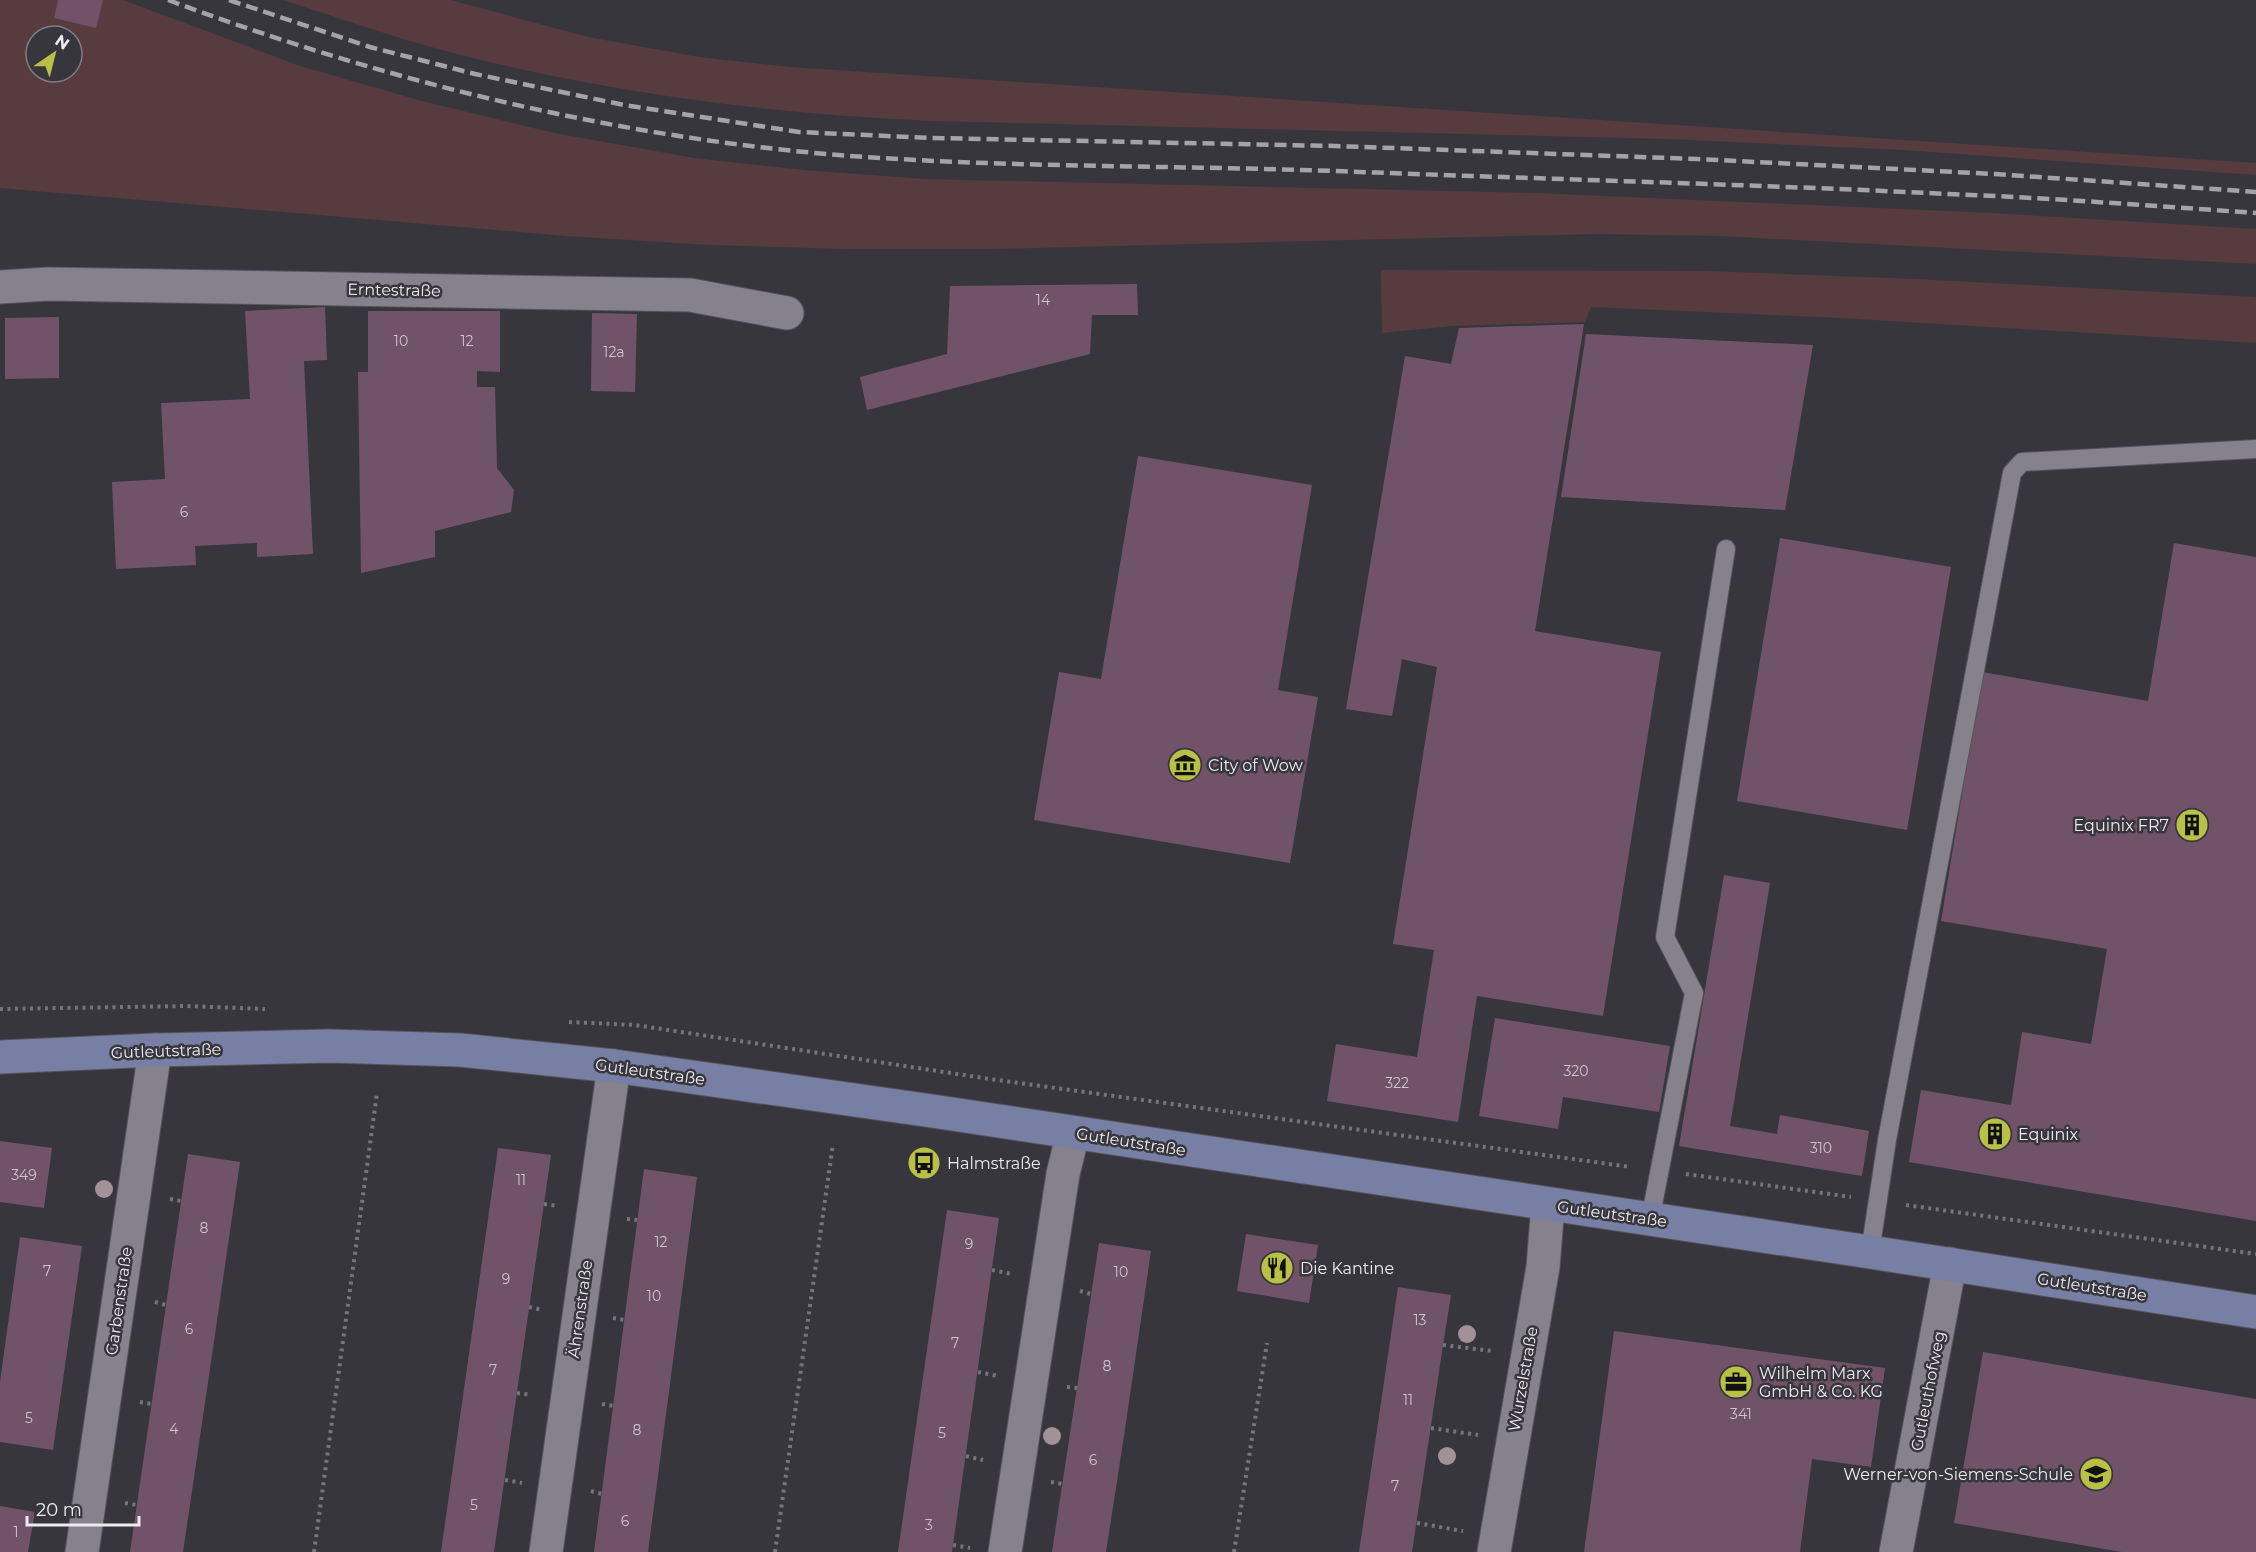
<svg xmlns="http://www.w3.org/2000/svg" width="2256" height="1552" font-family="Montserrat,sans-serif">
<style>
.green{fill:#573b3f;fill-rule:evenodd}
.building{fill:#715369}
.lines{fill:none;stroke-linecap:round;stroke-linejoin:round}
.lane-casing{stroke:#555359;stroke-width:20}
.street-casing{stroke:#555359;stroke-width:35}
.secondary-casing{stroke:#555359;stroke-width:35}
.path{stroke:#77757b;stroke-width:4;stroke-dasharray:3 4.5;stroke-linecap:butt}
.lane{stroke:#85828b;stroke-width:18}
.street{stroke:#85828b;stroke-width:33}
.secondary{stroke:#787fa4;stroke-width:33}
.rail{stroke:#a5a3a9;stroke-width:4.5;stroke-dasharray:12 6;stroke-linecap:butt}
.tree{fill:#a29196}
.labels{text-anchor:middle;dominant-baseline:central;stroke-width:5;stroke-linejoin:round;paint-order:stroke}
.number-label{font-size:14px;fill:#cec5ce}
.street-label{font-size:16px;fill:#edebf0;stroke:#38363d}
.poi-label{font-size:16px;fill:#edebf0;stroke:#38363d;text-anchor:start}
</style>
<rect width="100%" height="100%" fill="#38363d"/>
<path class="green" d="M0,0H123L300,66L422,101L554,133L694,158L804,170L925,179L1537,193L1992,213L2256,229V264L1719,236L1596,234L992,249H843L710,245L566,236L0,188ZM36,36H72V72H36Z
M283,0H451L588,37L699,57L790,67L2256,163V175L1903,150L1668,139L932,121C773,114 615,94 461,55C401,40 342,19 283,0Z
M1381,270L1709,271L1916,279L2256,297V343L1840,318L1591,307L1585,322L1452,326L1382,333Z"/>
<path class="building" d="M58,0H103L96,28L54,18Z
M1137,284L1138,315H1092L1090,354L867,410L860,377L947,354L950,286Z
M325,307L327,360L304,361L313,554L257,557V543L195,546L196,565L116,569L112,482L165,479L161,403L250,399L245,311Z
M368,311H500V372L477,371V387H495L497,468L514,490L511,512L435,531V557L361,573L358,372H368Z
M592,313L637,314L635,392L591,391Z
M59,317V378L5,379V318Z
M1584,324L1535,631L1661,652L1603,1016L1477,996L1458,1122L1327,1101L1336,1044L1417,1057L1434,950L1393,944L1437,667L1402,659L1392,716L1346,709L1405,356L1451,364L1459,328Z
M1586,334L1813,345L1785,510L1561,497Z
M1138,456L1312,485L1278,690L1318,697L1290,863L1034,820L1059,672L1101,679Z
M1780,538L1951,567L1907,830L1737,801Z
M2174,543L2256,557V1221L1909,1162L1921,1090L2011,1105L2022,1032L2091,1044L2107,949L1941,921L1982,672L2148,701Z
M1724,875L1770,883L1730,1126L1777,1134L1780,1115L1869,1131L1862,1176L1679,1146Z
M1495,1018L1670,1046L1659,1112L1563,1097L1558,1129L1479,1116Z
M0,1141L52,1148L44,1208L0,1202Z
M498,1148L551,1155L494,1552H441Z
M188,1154L240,1162L211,1362L183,1552H130Z
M644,1169L697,1177L648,1552H594Z
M947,1210L999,1218L953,1545L952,1552H898Z
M1246,1234L1318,1245L1309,1303L1237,1291Z
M20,1237L82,1246L53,1450L0,1442V1382Z
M1099,1243L1151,1251L1124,1436L1106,1552H1052Z
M1398,1287L1451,1295L1443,1345L1412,1552H1359Z
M1614,1331L1885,1368L1871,1467L1812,1459L1800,1552H1584Z
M1983,1352L2256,1399V1552H2122L1954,1523Z
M0,1506L35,1512L28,1552H0Z"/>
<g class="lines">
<g class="lane-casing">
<path id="lane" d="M1650,1220L1694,993L1665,937L1726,549
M1870,1252L1887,1140L2012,473L2022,462L2256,449"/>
</g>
<g class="street-casing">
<path id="street" d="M0,287L48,284L690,295L787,313
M82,1552L155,1050
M546,1552L614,1066
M1005,1552L1063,1174L1073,1133
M1494,1552L1543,1267L1548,1205
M1896,1552L1950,1264"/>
</g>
<g class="secondary-casing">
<path id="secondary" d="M0,1057L155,1050L330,1046L460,1050L614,1066L932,1111L1870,1252L2256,1312"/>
</g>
<path class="path" d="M0,1009L187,1006L265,1009
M569,1022L635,1025L990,1079L1631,1167
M1686,1174L1851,1197
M170,1199L181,1201
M544,1204L558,1206
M1906,1205L2256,1254
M627,1219L637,1220
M992,1270L1012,1274
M1080,1291L1091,1294
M155,1302L166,1305
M529,1307L543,1310
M613,1318L624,1320
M1443,1345L1492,1351
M978,1372L998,1376
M1067,1387L1077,1388
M517,1393L531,1395
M140,1402L151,1404
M602,1404L613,1406
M1431,1428L1478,1435
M966,1456L983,1460
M505,1480L522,1483
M1051,1482L1062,1484
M591,1491L602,1494
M125,1503L136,1505
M1417,1523L1463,1531
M953,1545L970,1548
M314,1552L377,1093
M775,1552L833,1144
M1234,1552L1267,1343"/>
<use href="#lane" class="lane"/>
<use href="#street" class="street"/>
<use href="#secondary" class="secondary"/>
<path class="rail" d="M168,0C380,79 600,134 826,154C994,168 1166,165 1335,171C1540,179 1745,184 1949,194C2052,198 2154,206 2256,213
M229,0L370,47L475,74L624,105L799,132L932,138L1336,146L1697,159L1995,174L2256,192"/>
</g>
<g class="tree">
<circle cx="104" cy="1189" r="9"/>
<circle cx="1467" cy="1334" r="9"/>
<circle cx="1052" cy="1436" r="9"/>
<circle cx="1447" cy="1456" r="9"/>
</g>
<defs>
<g id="museum-disc" transform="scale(1.725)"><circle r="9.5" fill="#b9c046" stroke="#38363d"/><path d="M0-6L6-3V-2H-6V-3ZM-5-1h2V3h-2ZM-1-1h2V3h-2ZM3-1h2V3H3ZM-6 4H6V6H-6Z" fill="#111"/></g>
<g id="building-disc" transform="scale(1.725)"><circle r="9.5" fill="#b9c046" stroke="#38363d"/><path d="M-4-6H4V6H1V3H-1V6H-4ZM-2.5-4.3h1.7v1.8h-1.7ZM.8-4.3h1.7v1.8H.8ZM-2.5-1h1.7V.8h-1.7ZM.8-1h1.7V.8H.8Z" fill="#111"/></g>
<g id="bus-disc" transform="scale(1.725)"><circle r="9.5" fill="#b9c046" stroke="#38363d"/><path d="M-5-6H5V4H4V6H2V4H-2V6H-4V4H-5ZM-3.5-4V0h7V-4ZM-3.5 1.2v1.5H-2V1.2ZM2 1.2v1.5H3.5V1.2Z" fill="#111"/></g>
<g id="restaurant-disc" transform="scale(1.725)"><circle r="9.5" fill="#b9c046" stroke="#38363d"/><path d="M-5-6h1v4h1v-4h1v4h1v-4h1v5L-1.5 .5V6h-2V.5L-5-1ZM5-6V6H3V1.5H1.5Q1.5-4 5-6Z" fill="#111"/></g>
<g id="office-disc" transform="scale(1.725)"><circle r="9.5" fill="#b9c046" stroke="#38363d"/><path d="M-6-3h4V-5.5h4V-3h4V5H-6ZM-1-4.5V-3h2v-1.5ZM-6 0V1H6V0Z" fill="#111"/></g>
<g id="school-disc" transform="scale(1.725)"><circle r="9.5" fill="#b9c046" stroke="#38363d"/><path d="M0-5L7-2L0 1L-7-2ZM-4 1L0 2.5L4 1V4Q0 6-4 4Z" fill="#111"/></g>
</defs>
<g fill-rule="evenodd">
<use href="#museum-disc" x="1185" y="765"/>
<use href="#building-disc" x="2192" y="825"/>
<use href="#building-disc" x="1995" y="1134"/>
<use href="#bus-disc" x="924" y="1163"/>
<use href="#restaurant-disc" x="1277" y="1268"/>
<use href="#office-disc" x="1736" y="1382"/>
<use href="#school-disc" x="2096" y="1474"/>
</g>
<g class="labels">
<g class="number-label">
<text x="1043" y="300">14</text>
<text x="401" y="341">10</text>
<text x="467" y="341">12</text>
<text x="614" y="352">12a</text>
<text x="184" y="512">6</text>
<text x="1576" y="1071">320</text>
<text x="1397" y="1083">322</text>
<text x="1821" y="1148">310</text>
<text x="24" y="1175">349</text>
<text x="521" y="1180">11</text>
<text x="204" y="1228">8</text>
<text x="661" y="1242">12</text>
<text x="969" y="1244">9</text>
<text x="47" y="1271">7</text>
<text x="1121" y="1272">10</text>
<text x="506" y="1279">9</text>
<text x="654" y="1296">10</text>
<text x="1420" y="1320">13</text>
<text x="189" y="1329">6</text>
<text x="955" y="1343">7</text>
<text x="1107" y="1366">8</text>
<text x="493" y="1370">7</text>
<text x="1408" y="1400">11</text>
<text x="1741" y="1414">341</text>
<text x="29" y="1418">5</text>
<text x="174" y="1429">4</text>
<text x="637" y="1430">8</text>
<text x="942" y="1433">5</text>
<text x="1093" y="1460">6</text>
<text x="1395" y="1486">7</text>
<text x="474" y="1505">5</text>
<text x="625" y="1521">6</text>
<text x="929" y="1525">3</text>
<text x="16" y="1532">1</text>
</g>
<g class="street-label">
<text transform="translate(394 290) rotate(1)">Erntestraße</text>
<text transform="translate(166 1051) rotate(-2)">Gutleutstraße</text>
<text transform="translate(650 1072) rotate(8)">Gutleutstraße</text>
<text transform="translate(1131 1142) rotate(9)">Gutleutstraße</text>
<text transform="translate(1612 1214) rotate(8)">Gutleutstraße</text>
<text transform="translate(2092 1287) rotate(9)">Gutleutstraße</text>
<text transform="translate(119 1301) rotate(-82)">Garbenstraße</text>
<text transform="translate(580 1309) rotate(-82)">Ährenstraße</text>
<text transform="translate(1523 1379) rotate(-80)">Wurzelstraße</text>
<text transform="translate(1928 1391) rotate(-79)">Gutleuthofweg</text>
</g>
<g class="poi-label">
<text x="1208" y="765">City of Wow</text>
<text x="2169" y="825" text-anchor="end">Equinix FR7</text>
<text x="2018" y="1134">Equinix</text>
<text x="947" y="1163">Halmstraße</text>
<text x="1300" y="1268">Die Kantine</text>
<text x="1759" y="1373">Wilhelm Marx<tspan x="1759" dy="18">GmbH &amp; Co. KG</tspan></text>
<text x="2073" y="1474" text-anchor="end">Werner-von-Siemens-Schule</text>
</g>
</g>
<g transform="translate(54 54) rotate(35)"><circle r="28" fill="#38363d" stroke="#807e85" stroke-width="1.5"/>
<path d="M0-4.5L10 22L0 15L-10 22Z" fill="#b9c046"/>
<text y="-9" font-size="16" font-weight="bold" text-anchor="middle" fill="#edebf0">N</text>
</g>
<path d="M27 1516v9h112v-9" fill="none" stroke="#edebf0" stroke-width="3"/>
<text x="36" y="1516" font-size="18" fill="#edebf0" stroke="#38363d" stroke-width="4.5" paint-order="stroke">20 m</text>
</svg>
